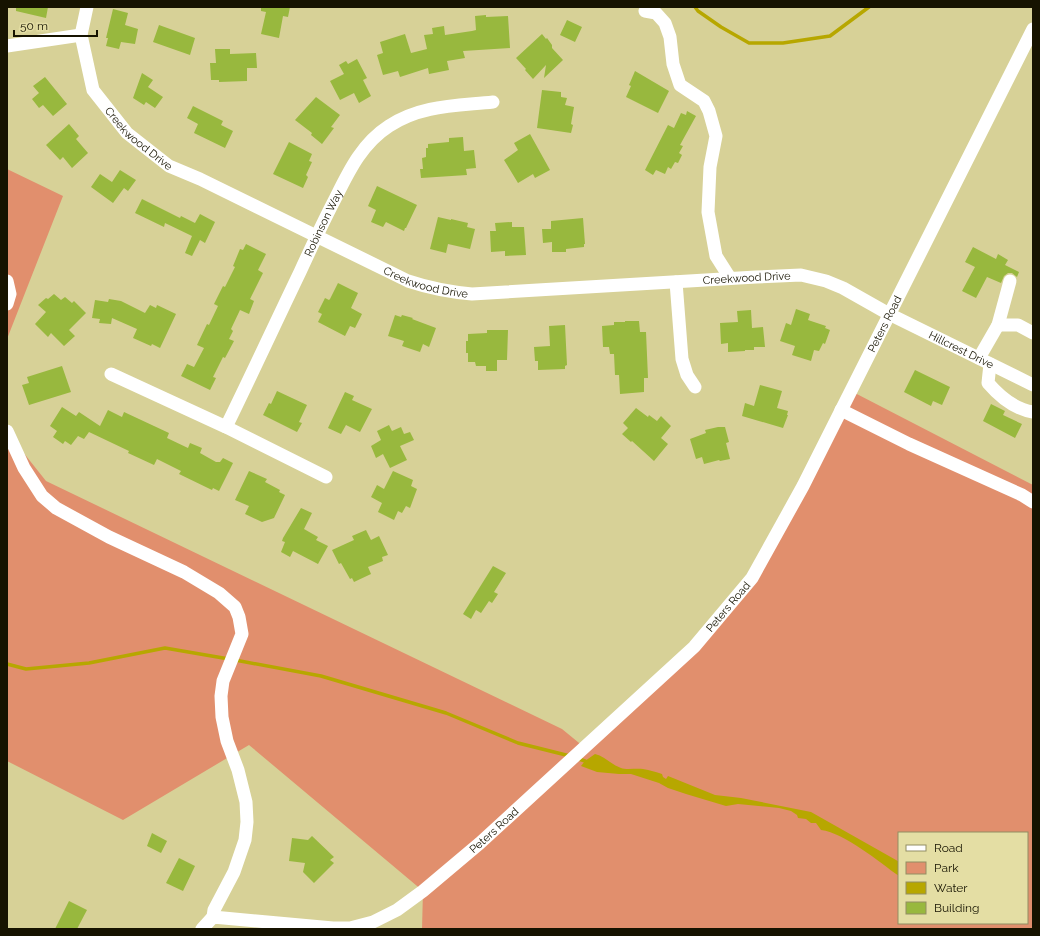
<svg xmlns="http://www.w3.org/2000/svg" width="1040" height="936" font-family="Raleway,sans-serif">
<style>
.green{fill:#e18f6d;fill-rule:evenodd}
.water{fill:#b7a700}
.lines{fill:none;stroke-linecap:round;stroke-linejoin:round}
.stream{stroke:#b7a700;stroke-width:3.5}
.building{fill:#98b83e}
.minor{stroke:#fff;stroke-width:13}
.labels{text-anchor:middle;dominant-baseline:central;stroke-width:3;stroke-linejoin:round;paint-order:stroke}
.street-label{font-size:11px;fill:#161300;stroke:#e4dea4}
</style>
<rect width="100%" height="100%" fill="#d7d197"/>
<path class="green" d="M7,169L63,196L7,339Z
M851,391L1033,485V929H422L423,891L249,745L123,820L7,761V432L46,481L562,729L584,747L694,647L752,578ZM899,833H1027V923H899Z"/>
<path class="water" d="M595,754C604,756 612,765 621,768C626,770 637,768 643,769C650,770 656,772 662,774L663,777L666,779L668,776L715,795L741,798L811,812L896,860L899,862V876C879,862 845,833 821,830L816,823H811L806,819L798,818L797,815L791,811L779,808L738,804L726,806L686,794L668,788L659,783L631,774H619L597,772L581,766L585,761Z"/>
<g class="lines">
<path class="stream" d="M695,7L698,11L721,27L749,43H783L830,36L869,7
M235,660L321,676L446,713L518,743L570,756
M7,664L26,669L89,663L165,648L229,659
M576,758L585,761"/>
</g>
<path class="building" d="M16,7H48L46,18L16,11Z
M261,7H290L288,17L283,16L279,38L261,34L266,12L261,11Z
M113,9L128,13L125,25L138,29L135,44L121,42L119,49L106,46L108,38H106Z
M486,15V17L508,16L510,48L463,51L465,58L447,61L449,70L429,74L428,68L400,77L398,71L383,75L377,55L383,53L380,42L405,34L411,53L427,49L424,35L433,34L432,28L444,26L445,35L472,31L476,30L475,16Z
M567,20L582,27L575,42L560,35Z
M159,25L195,38L190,55L153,42Z
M542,34L546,39L547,38L552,45V48L563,60L544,78L546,65L533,79L525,70L526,69L516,58Z
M215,49H230V54L256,53L257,68H247V81L219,82V80H211L210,63H216Z
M357,59L367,78L363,80L371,96L359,103L354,93L340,100L330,81L344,74L339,65L346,61L348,64Z
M635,71L669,91L658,113L626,97L631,86L629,85Z
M142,73L153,80L148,87L163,97L155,108L146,102L144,105L133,98Z
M45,77L67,104L53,116L43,105L39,108L32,99L39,93L33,86Z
M542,90L561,92V97L567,98L565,105L574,107L571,124L573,125L571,133L537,128Z
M316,97L340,115L331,127L334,128L322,144L311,135L312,133L295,120Z
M193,106L223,121L221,125L233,131L225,148L194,133L198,124L187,118Z
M687,111L696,116L680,145L683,146L679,153L682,155L678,163L675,162L671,169L668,167L665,174L656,170L653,175L645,170L668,125L674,128L681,113L686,115Z
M69,124L79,136L76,139L88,153L72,168L63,157L60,160L46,145Z
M530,134L550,170L535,178L533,174L518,183L504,160L518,150L514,143Z
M463,137L464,151L474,150L476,168L466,169L467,175L421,178L420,169H423L422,158L426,157V148H428V144L449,142V138Z
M289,142L312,154L309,161L312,162L306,175L308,177L303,188L273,174Z
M120,170L136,180L128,191L124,188L113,203L91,187L100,174L112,182Z
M377,186L417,205L406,228H405L404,231L386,222L383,227L371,222L376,210L368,206Z
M142,199L180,218L181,216L195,223L200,214L215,222L205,243L200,240L192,256L185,253L192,236L165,223L164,227L135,213Z
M438,217L451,220V219L468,223L467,227L475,229L470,249L448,244L446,253L430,249Z
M583,218L585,244H584V247L566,249V252H552V242L543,243L542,229H551V221Z
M512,222V227H524L526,255L505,256V251L491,252L490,231H496L495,223Z
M246,244L266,254L258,270L263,273L250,299L254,301L249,314L240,310L231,329L233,331L229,339L234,341L225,358L223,357L213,377L216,378L210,390L181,376L187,364L194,367L204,348L197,345L207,324L209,325L218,306L214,304L223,286L225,287L235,267L233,266L240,249L243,250Z
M973,247L996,259L998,254L1008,260L1005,265L1019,272L1017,277L1012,273H1008L1004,276L1001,283L987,277L976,298L962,291L975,267L965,262Z
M338,283L358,293L351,308L362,314L355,328L350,326L345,336L318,322L322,314L318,312L325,298L329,300L330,299Z
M54,294L61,300L65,297L72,303L74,301L86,313L69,330L75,336L64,346L51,333L48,337L35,324L46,312L38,305L46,298L48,299Z
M109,299L121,301L145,313L150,305L156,308L157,305L176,314L160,348L152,344L151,346L133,338L137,329L112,318L111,324L99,323L100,319L92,318L95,300L108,302Z
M796,309L810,314L808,320L826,326L825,328L830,330L825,344L823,343L819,351L814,350L811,361L792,355L795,346L780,341L786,323L791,325Z
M751,310L752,328L763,327L765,347H754V350H745V351L728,352V343L721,344L720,323L738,322L737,311Z
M395,315L401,317L402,315L413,318L412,319L436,328L429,347L423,344L420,352L402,346L404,341L388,336Z
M625,321H639L640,332H646L648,378H644V392L620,394L619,375H615L614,354H610L609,347H603L602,326L614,325V322H625Z
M565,325L567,365L565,366V369L538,370V361H535L534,347L550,346L549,326Z
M487,330H508L507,360H497V371H486V366H476L475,362H468V353H466V341H468V334L487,333Z
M62,366L71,392L29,405L22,385L29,383L27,377Z
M915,370L950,387L942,405L933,401L931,406L904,392Z
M760,385L782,391L777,408L788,411L787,415H788L783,428L742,416L745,403L754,406Z
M277,391L307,405L299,422L302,423L297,432L263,415L269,403L271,404Z
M345,392L354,396L352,400L372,409L360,432L346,425L341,434L328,428Z
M991,404L1005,411L1003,415L1022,424L1015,438L983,421Z
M62,407L76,416L79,412L100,426L108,410L122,417L124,412L169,433L167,438L188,448L190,443L202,448L200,453L216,462H220L223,458L233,463L219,491L213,488L212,490L179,474L181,471L157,459L154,465L128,453L129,451L89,432L84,439L78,436L71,445L65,441L63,444L53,437L57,431L50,426Z
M636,408L648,417L649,415L657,421L661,416L671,426L661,438L668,444L654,461L632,441L631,442L622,434L628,428L623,423Z
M389,425L392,431L401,427L404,434L410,432L414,440L400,446L407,460L390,468L383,454L376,458L371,446L381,440L377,431Z
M718,427H725L729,442L726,443L730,459L720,461L719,460L704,464L702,457L696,459L690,439L706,433L705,430Z
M249,471L267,479L265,482L280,490L279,492L285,495L274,518L262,522L245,514L249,506L235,500Z
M393,471L413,480L411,486L417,489L410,508L406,506L402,513L398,511L394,520L378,512L382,503L371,497L377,485L384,489Z
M301,508L312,513L304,529L318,537L316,540L328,546L318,564L293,551L290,557L281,552L285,542L282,541L283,538Z
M366,530L371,540L379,536L388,555L382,557L383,561L368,567L371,574L354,582L352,578L350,579L341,563L339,564L332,550L354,540L352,536Z
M493,566L506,573L494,592L498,594L492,603L489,601L481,613L476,610L471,619L463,614Z
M152,833L167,841L161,853L147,846Z
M312,836L334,857L330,860L334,863L314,883L303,872L305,863L289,861L292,838L308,840Z
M179,858L195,866L183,891L166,883Z
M69,901L87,910L77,929H55Z"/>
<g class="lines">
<g class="minor">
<path id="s1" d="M87,7L81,35L93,90L127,133L169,166L200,179L408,281C429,288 450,292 472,294L756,277L801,275L826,281L843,288L889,314L1033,385"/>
<path d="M645,11L656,13L665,23L670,37L673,64L680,85L704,101L709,111L716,136L710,167L708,212L716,256L730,278"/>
<path d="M7,46L81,35"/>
<path d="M7,281L10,294L7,304"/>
<path d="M676,282L682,359L687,375L695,387"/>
<path d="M998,325H1018L1033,333"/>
<path d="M979,358L998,325L1010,281"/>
<path d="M990,364L988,383C1000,397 1014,409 1033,412"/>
<path d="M111,374L226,427L326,477"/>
<path d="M841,410L909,444L1022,495L1033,502"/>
<path id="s2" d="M226,427C251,376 275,324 300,272C311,248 322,224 334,201C348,173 361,144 389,126C421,105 456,106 493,102"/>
<path d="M7,431L24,468L42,496L56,508L109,537L184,572L219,593L235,607L239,617L242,634L223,681L221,696L222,717L227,741L238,770L246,802L247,822L245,840L234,872L214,910L213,917"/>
<path id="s3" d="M202,929L213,917L333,928H350L373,922L397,910L423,891L480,843L694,647L752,578L803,486L1033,29"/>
</g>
</g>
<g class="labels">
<g class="street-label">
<text stroke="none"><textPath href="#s1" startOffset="152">Creekwood Drive</textPath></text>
<text stroke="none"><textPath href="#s2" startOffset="226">Robinson Way</textPath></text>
<text stroke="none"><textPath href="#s1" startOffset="799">Creekwood Drive</textPath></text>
<text stroke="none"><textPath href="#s1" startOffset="476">Creekwood Drive</textPath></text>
<text stroke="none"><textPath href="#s3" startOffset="978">Peters Road</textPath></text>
<text stroke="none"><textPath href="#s1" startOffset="1031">Hillcrest Drive</textPath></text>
<text stroke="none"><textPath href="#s3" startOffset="654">Peters Road</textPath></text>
<text stroke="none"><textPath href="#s3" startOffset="330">Peters Road</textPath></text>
</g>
</g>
<rect width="1040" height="936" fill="none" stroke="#161300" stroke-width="16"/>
<rect x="898" y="832" width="130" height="92" fill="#e4dea4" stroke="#928d62"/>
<rect x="906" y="845" width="20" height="6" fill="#ffffff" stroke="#928d62"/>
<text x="934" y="852" font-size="12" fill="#161300">Road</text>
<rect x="906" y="862" width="20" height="12" fill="#e18f6d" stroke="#928d62"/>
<text x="934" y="872" font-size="12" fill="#161300">Park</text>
<rect x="906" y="882" width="20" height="12" fill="#b7a700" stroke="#928d62"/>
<text x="934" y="892" font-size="12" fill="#161300">Water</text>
<rect x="906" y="902" width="20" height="12" fill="#98b83e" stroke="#928d62"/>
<text x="934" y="912" font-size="12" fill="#161300">Building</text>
<path d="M14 30v6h83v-6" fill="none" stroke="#161300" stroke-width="2"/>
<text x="20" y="30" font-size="12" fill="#161300" stroke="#e4dea4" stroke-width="3" paint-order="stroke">50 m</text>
</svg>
